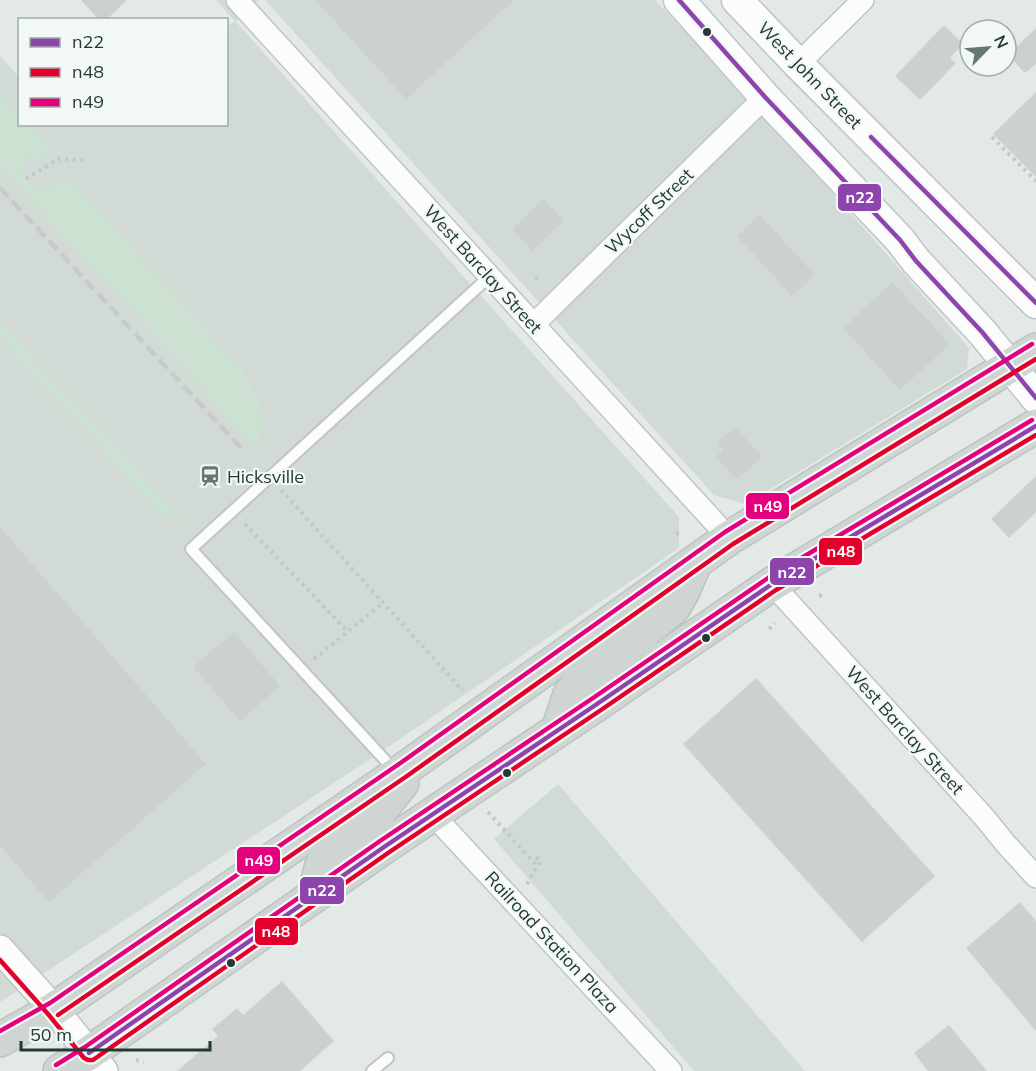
<svg xmlns="http://www.w3.org/2000/svg" width="1036" height="1071" font-family="Mulish,sans-serif">
<style>
.built{fill:#d2dad6}
.green{fill:#cde1d3}
.building{fill:#ccd1cf}
.lines{fill:none;stroke-linecap:round;stroke-linejoin:round}
.service-casing{stroke:#c0c5c3;stroke-width:14}
.minor-casing{stroke:#c0c5c3;stroke-width:24}
.tertiary-casing{stroke:#c0c5c3;stroke-width:30}
.secondary-casing{stroke:#c0c6c3;stroke-width:33}
.primary-casing{stroke:#bcc4c2;stroke-width:36}
.path{stroke:#c0c9c5;stroke-width:4;stroke-dasharray:3 4.5;stroke-linecap:butt}
.service{stroke:#fbfcfb;stroke-width:10}
.minor{stroke:#fbfcfb;stroke-width:21}
.tertiary{stroke:#fbfcfb;stroke-width:27}
.secondary{stroke:#fbfcfb;stroke-width:30}
.primary{stroke:#ced5d2;stroke-width:33}
.rail{stroke:#c6cac9;stroke-width:4.5;stroke-dasharray:12 6;stroke-linecap:butt}
.bus-1-casing{stroke:#f2f8f5;stroke-width:9}
.bus-2-casing{stroke:#f2f8f5;stroke-width:9}
.bus-3-casing{stroke:#f2f8f5;stroke-width:9}
.bus-1{stroke:#8e44ad;stroke-width:4.5}
.bus-2{stroke:#e4002b;stroke-width:4.5}
.bus-3{stroke:#e5007d;stroke-width:4.5}
.bus-dot{fill:#233a34;stroke:#f2f8f5;stroke-width:2}
.labels{text-anchor:middle;dominant-baseline:central;stroke-width:4.5;stroke-linejoin:round;paint-order:stroke}
.street-label{font-size:18px;fill:#233a34;stroke:#f2f8f5}
.poi-label{font-size:18px;fill:#233a34;stroke:#f2f8f5;text-anchor:start}
.line-badge{stroke:#f2f8f5;stroke-width:2}
.badge-label{font-size:16px;text-anchor:middle;font-weight:bold;fill:#fff}
</style>
<rect width="100%" height="100%" fill="#e3e9e6"/>
<path class="built" d="M216,0H259L236,22L679,517V548L372,758L0,1002V56L19,77L20,124L62,125L65,128L71,124H226L227,27L235,21Z
M265,0H655L772,124L969,348L967,369L746,504L714,495Z
M558,784L805,1071H694L494,839Z"/>
<path class="green" d="M0,95L19,116L20,124L28,125L47,144L49,152L38,159L24,158L21,173L31,185L48,187L65,179L77,187L243,371L263,412L262,432L253,449L181,364L0,167Z
M0,322L189,525L162,515L0,338Z"/>
<path class="building" d="M81,0H127L106,20H99Z
M315,0H514L406,99Z
M944,25L963,44L950,58L956,63L920,100L895,76Z
M1036,28V64L1025,73L1008,55Z
M1036,92V177L993,134Z
M544,199L564,221L532,251L512,229Z
M760,215L815,275L792,296L737,236Z
M892,282L950,344L900,390L843,328Z
M735,427L762,456L737,480L715,457L724,450L717,443Z
M1036,476V512L1009,538L991,519Z
M0,527L206,764L49,902L0,846Z
M234,632L280,686L240,721L193,667Z
M756,678L935,876L862,942L683,744Z
M1020,902L1036,921V1031L966,948Z
M282,981L334,1041L300,1071H177L218,1036L212,1029L237,1008L243,1015Z
M949,1025L987,1071H928L914,1053Z"/>
<g class="lines">
<g class="service-casing">
<path id="service" d="M395,771L191,549L490,276
M372,1071L388,1058"/>
</g>
<g class="minor-casing">
<path id="minor" d="M237,0L729,538
M798,64L863,0
M534,324L765,97
M772,584L984,817L1005,843L1036,877
M432,814L671,1071"/>
</g>
<g class="tertiary-casing">
<path id="tertiary" d="M0,949L54,1009L104,1071"/>
</g>
<g class="secondary-casing">
<path id="secondary" d="M679,0L765,97L900,240L916,261L982,332L1036,398
M737,0L798,64L1036,303"/>
</g>
<g class="primary-casing">
<path id="primary" d="M558,730L570,694L583,680L673,608L683,591L694,565
M316,888L322,865L371,822L402,783L400,779
M0,1040L54,1009L203,907L403,770L729,538L1036,350
M60,1071L89,1053L384,847L597,704L772,584L1036,426"/>
</g>
<path class="path" d="M992,137L1036,181
M26,179L58,159L85,160
M536,277L538,280
M281,490L463,691
M245,524L348,632
M676,534L683,531
M819,596L825,594
M769,629L775,623
M314,659L383,603
M488,812L537,866L541,862L533,854
M527,884L537,866
M136,1060L144,1062"/>
<use href="#service" class="service"/>
<use href="#minor" class="minor"/>
<use href="#tertiary" class="tertiary"/>
<use href="#secondary" class="secondary"/>
<use href="#primary" class="primary"/>
<path class="rail" d="M0,188L243,450"/>
<g class="bus-1-casing">
<path id="bus-1" d="M679,0L765,97L900,240L916,261L982,332L1036,398
M871,137L1036,303
M89,1053L384,847L597,704L772,584L1036,426"/>
</g>
<g class="bus-2-casing">
<path id="bus-2" d="M0,960L48,1014L84,1058L88,1060H93L388,853L601,710L776,590L1036,435
M58,1015L407,776L733,544L1036,359"/>
</g>
<g class="bus-3-casing">
<path id="bus-3" d="M0,1031L50,1003L399,764L725,532L1032,344
M56,1065L85,1047L380,841L593,698L768,578L1032,420"/>
</g>
<use href="#bus-1" class="bus-1"/>
<use href="#bus-2" class="bus-2"/>
<use href="#bus-3" class="bus-3"/>
</g>
<defs>
<g id="station-bare" transform="scale(1.62)"><path d="M-3-6H3Q5-6 5-4V2Q5 4 3 4L4.5 6H3L1.5 4h-3L-3 6H-4.5L-3 4Q-5 4-5 2V-4Q-5-6-3-6ZM-3.5-4v3h7v-3ZM-3.5 1v1.5H-2V1ZM2 1v1.5H3.5V1Z" fill="#667772" stroke="#f2f8f5" stroke-width="2.5" paint-order="stroke"/></g>
</defs>
<g fill-rule="evenodd">
<use href="#station-bare" x="210" y="476"/>
</g>
<g class="bus-dot">
<circle cx="707" cy="32" r="5"/>
<circle cx="706" cy="638" r="5"/>
<circle cx="507" cy="773" r="5"/>
<circle cx="231" cy="963" r="5"/>
</g>
<g class="labels">
<g class="street-label">
<text transform="translate(810 75) rotate(46)">West John Street</text>
<text transform="translate(649 211) rotate(-44)">Wycoff Street</text>
<text transform="translate(483 269) rotate(48)">West Barclay Street</text>
<text transform="translate(905 730) rotate(48)">West Barclay Street</text>
<text transform="translate(552 942) rotate(47)">Railroad Station Plaza</text>
</g>
<g class="poi-label">
<text x="227" y="476">Hicksville</text>
</g>
</g>
<g class="line-badge">
<rect x="837" y="183" width="45" height="29" rx="6" fill="#8e44ad"/>
<rect x="745" y="492" width="45" height="28" rx="6" fill="#e5007d"/>
<rect x="818" y="537" width="45" height="29" rx="6" fill="#e4002b"/>
<rect x="769" y="557" width="46" height="29" rx="6" fill="#8e44ad"/>
<rect x="236" y="846" width="45" height="29" rx="6" fill="#e5007d"/>
<rect x="299" y="876" width="46" height="29" rx="6" fill="#8e44ad"/>
<rect x="254" y="917" width="45" height="29" rx="6" fill="#e4002b"/>
</g>
<g class="badge-label">
<text x="860" y="203">n22</text>
<text x="768" y="512">n49</text>
<text x="841" y="557">n48</text>
<text x="792" y="578">n22</text>
<text x="259" y="866">n49</text>
<text x="322" y="896">n22</text>
<text x="276" y="937">n48</text>
</g>
<rect x="18" y="18" width="210" height="108" fill="#f2f8f5" stroke="#9faca8" stroke-width="1.5"/>
<rect x="30" y="38" width="30" height="9" fill="#8e44ad" stroke="#9faca8" stroke-width="1.5"/>
<text x="72" y="48" font-size="18" fill="#233a34">n22</text>
<rect x="30" y="68" width="30" height="9" fill="#e4002b" stroke="#9faca8" stroke-width="1.5"/>
<text x="72" y="78" font-size="18" fill="#233a34">n48</text>
<rect x="30" y="98" width="30" height="9" fill="#e5007d" stroke="#9faca8" stroke-width="1.5"/>
<text x="72" y="108" font-size="18" fill="#233a34">n49</text>
<g transform="translate(988 48) rotate(65)"><circle r="28" fill="#f2f8f5" stroke="#9faca8" stroke-width="1.5"/>
<path d="M0-4.5L10 22L0 15L-10 22Z" fill="#667772"/>
<text y="-9" font-size="16" font-weight="bold" text-anchor="middle" fill="#233a34">N</text>
</g>
<path d="M21 1041v9h189v-9" fill="none" stroke="#233a34" stroke-width="3"/>
<text x="30" y="1041" font-size="18" fill="#233a34" stroke="#f2f8f5" stroke-width="4.5" paint-order="stroke">50 m</text>
</svg>
